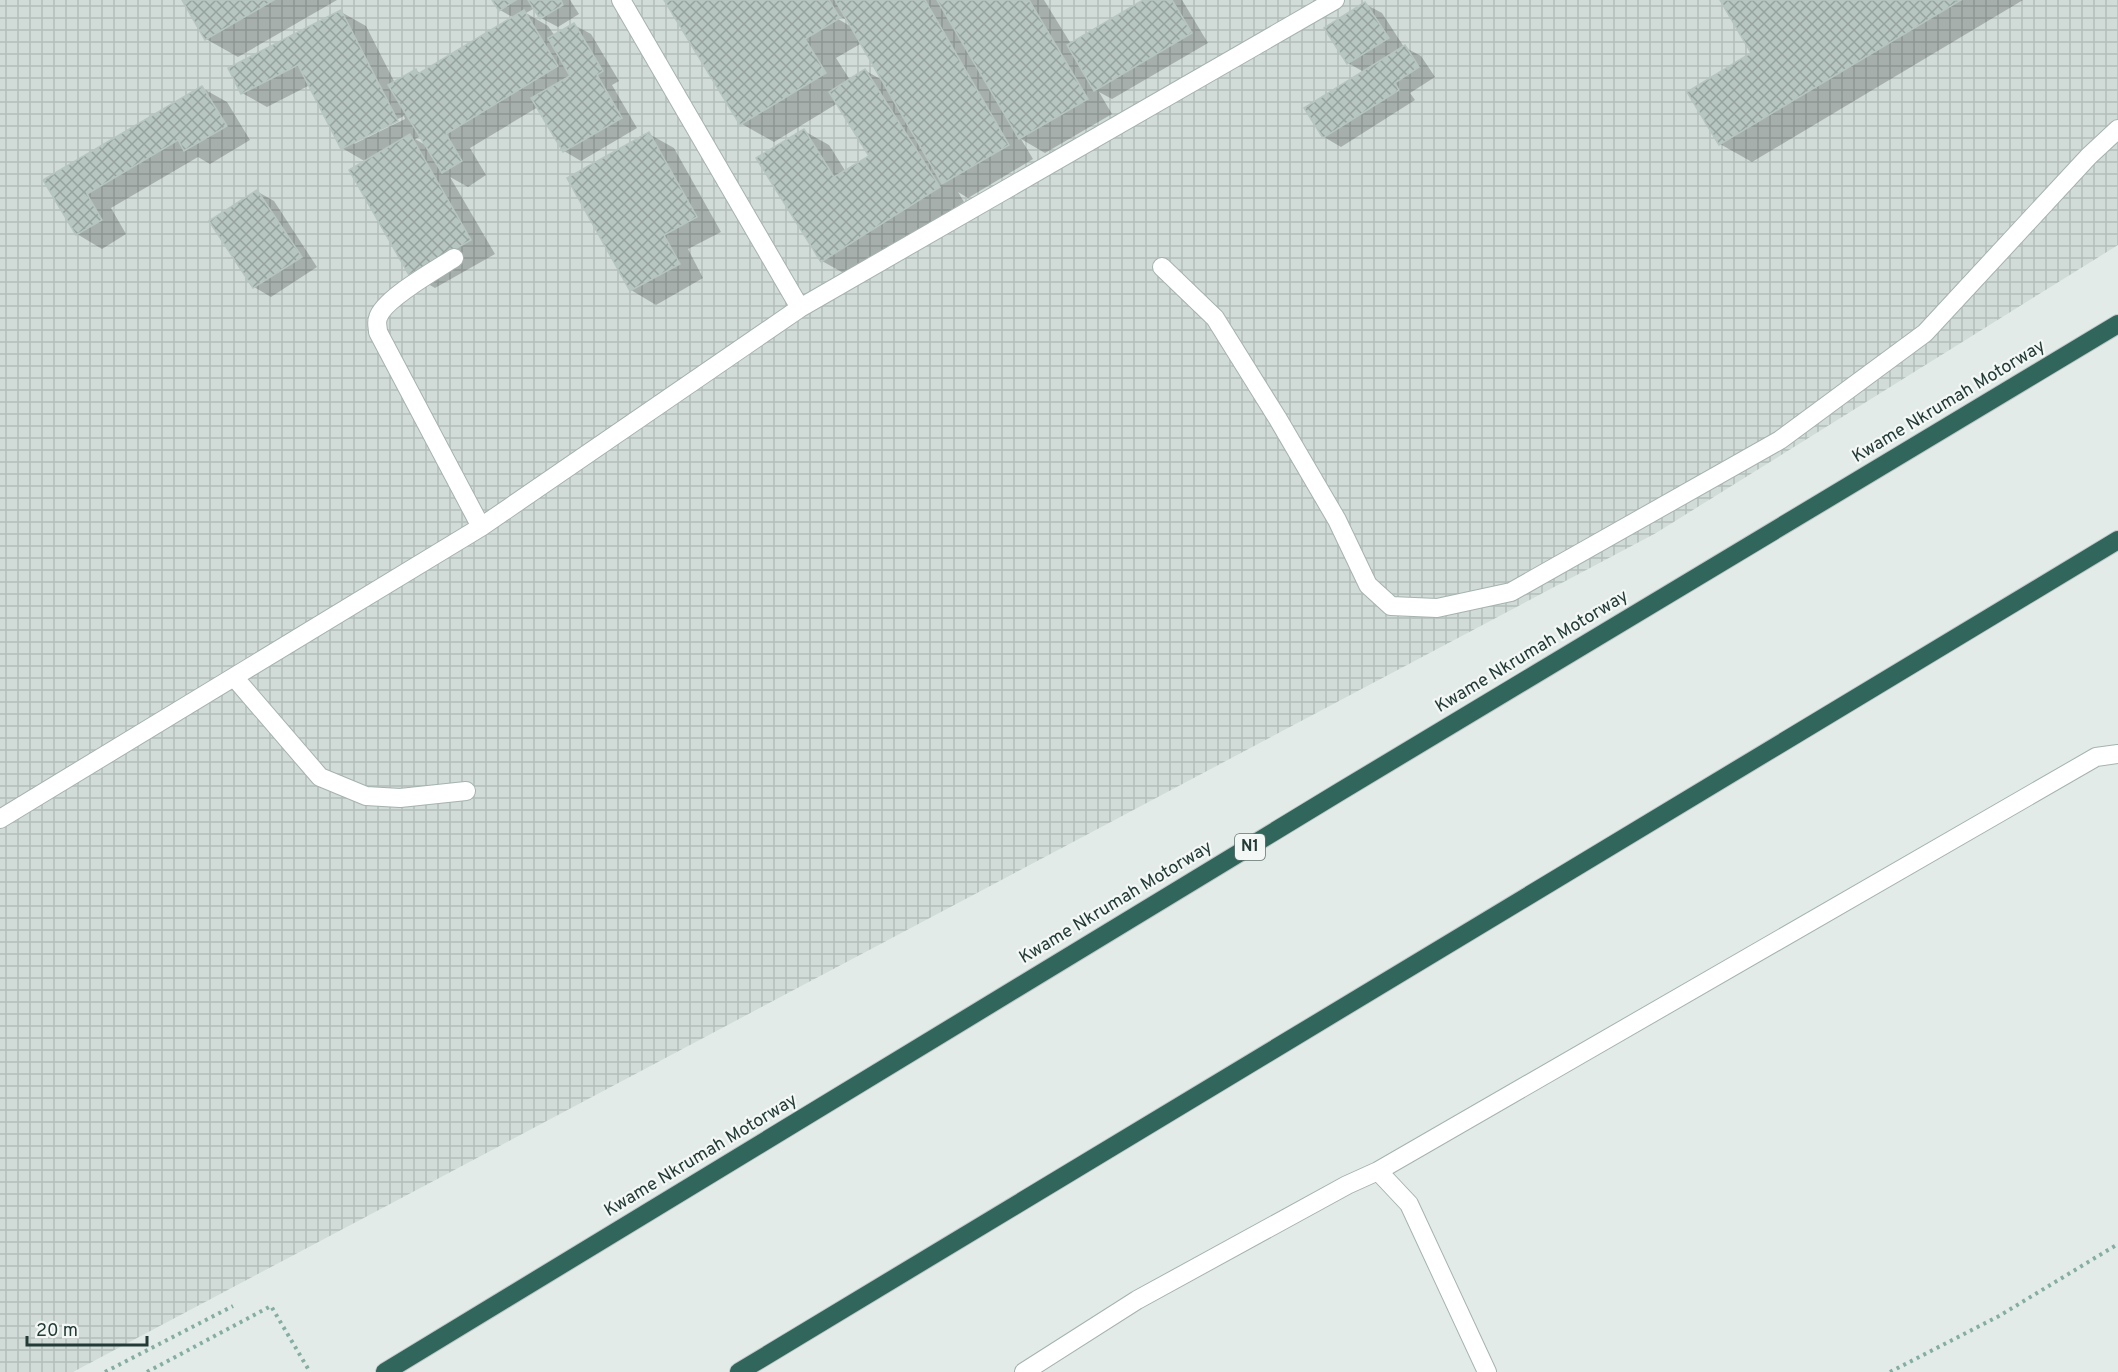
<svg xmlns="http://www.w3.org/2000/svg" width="2118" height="1372" font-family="Overpass,sans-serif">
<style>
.industrial{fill:url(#industrial-grid)}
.shadow{fill:#0003;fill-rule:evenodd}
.building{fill:url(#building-cross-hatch);stroke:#b5c5bf;stroke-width:1.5}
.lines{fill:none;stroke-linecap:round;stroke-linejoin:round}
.lane-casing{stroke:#a5b3af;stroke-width:20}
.highway-casing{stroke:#c1c8c7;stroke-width:20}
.path{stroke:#85ada2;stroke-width:4;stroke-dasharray:3 4.5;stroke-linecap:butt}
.lane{stroke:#fff;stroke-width:18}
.highway{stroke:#31665d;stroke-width:18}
.labels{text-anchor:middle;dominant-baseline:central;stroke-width:4.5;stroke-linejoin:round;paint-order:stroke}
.shield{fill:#f3f8f6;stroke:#617470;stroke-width:1.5}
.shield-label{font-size:16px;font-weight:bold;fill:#233b36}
.street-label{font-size:18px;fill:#233b36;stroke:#f3f8f6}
</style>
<defs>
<pattern id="industrial-grid" width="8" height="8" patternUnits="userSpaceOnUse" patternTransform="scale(1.5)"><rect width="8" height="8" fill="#d1dbd7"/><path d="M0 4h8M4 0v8" fill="none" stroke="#b3bdb9"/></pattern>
<pattern id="building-cross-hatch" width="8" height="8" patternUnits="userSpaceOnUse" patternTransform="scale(1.5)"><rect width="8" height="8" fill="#b8c6c1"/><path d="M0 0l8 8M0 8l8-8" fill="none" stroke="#95a29e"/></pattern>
</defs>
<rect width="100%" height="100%" fill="#e2ebe8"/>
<path class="industrial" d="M0,0H2118V245L1656,533L73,1372H0Z"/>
<path class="shadow" d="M183,0H337L238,57L206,39Z
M494,0H570L579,14L558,27L541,18L535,8L526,13L548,26L555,36L574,25L591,34L619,81L612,85L637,128L581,161L564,151L538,107L470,148L486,175L468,187L450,177L495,254L435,288L411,274L366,162L342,148L310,85L267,107L242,93L341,12L366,26L395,83L416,70L421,74L514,18L500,10ZM404,116L405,119L354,144V141ZM421,136L427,146L415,139Z
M666,0H1044L1071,44L1146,0H1182L1208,43L1112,99L1099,92L1112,114L1045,153L1021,139L1033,159L968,198L958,192L964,202L847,275L822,261L804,131L829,145L846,172L871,156L838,103L774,142L742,124ZM834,13L850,22V26L833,16ZM862,43L884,81L866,71L850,80L836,58Z
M1721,0H2023L1752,162L1720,144L1753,53Z
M1365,4L1382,13L1404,47L1421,56L1435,77L1410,93L1415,100L1341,147L1324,137L1364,72L1348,63Z
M202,88L227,102L250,140L210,164L198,157L111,208L126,234L102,249L77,234L45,180Z
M649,134L674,148L721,232L688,249L703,278L656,305L631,290Z
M258,192L274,201L317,267L271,297L254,287Z"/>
<path class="building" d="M182,0H274L205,40Z
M492,0H516L499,11Z
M528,0H561L563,5L540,19Z
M664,0H829L840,18L805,39L826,73L740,125Z
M835,0H925L1009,145L942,184Z
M937,0H1029L1088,99L1019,139Z
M1143,0H1172L1192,33L1094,91L1067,45Z
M1720,0H1961L1719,145L1687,92L1751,53Z
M1365,2L1389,38L1347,64L1324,28Z
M341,10L398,121L341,149L298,65L241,94L228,68Z
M524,10L558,66L446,134L462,161L442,173L388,85L416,69L418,74Z
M574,23L603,71L597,75L622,118L563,152L531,98L570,76L548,38Z
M1405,45L1419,67L1395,83L1399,90L1323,138L1304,108Z
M865,69L940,187L821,262L756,158L804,129L834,177L869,156L829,92Z
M202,86L227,126L184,151L178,140L87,194L102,220L76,235L43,180Z
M649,132L697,217L664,235L680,264L630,291L567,178Z
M410,134L471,240L409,275L349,170Z
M257,190L302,257L253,288L209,221Z"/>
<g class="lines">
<g class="lane-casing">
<path id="lane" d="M621,0L800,308L1335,0
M454,258C436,270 383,299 378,318C376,323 378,327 378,332L481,527
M1162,267L1215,318L1278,419L1337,520L1368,585L1391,606L1437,608L1511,592L1780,440L1925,333L2089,156L2118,129
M234,677L320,777L366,796L400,798L466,791
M0,819L481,527L800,308
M1378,1171L2096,757L2118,754
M1024,1372L1137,1300L1347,1185L1378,1171L1409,1204L1487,1372"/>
</g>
<g class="highway-casing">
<path id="highway" d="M385,1372L1341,791L2118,324
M739,1372L2118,540"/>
</g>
<path class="path" d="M105,1372L233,1306
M147,1372L271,1306L310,1372
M1890,1372L1999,1316L2118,1244"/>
<use href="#lane" class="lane"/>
<use href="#highway" class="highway"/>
</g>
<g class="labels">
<rect class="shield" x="1235" y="834" width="30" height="26" rx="4.5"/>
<g class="shield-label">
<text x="1250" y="847">N1</text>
</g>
<g class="street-label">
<text transform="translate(1949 402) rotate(-31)">Kwame Nkrumah Motorway</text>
<text transform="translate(1532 652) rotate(-31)">Kwame Nkrumah Motorway</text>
<text transform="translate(1116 903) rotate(-31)">Kwame Nkrumah Motorway</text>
<text transform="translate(701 1156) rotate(-31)">Kwame Nkrumah Motorway</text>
</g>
</g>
<path d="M27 1336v9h120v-9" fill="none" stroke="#233b36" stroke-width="3"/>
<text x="36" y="1336" font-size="18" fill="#233b36" stroke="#f3f8f6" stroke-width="4.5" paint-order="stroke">20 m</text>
</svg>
